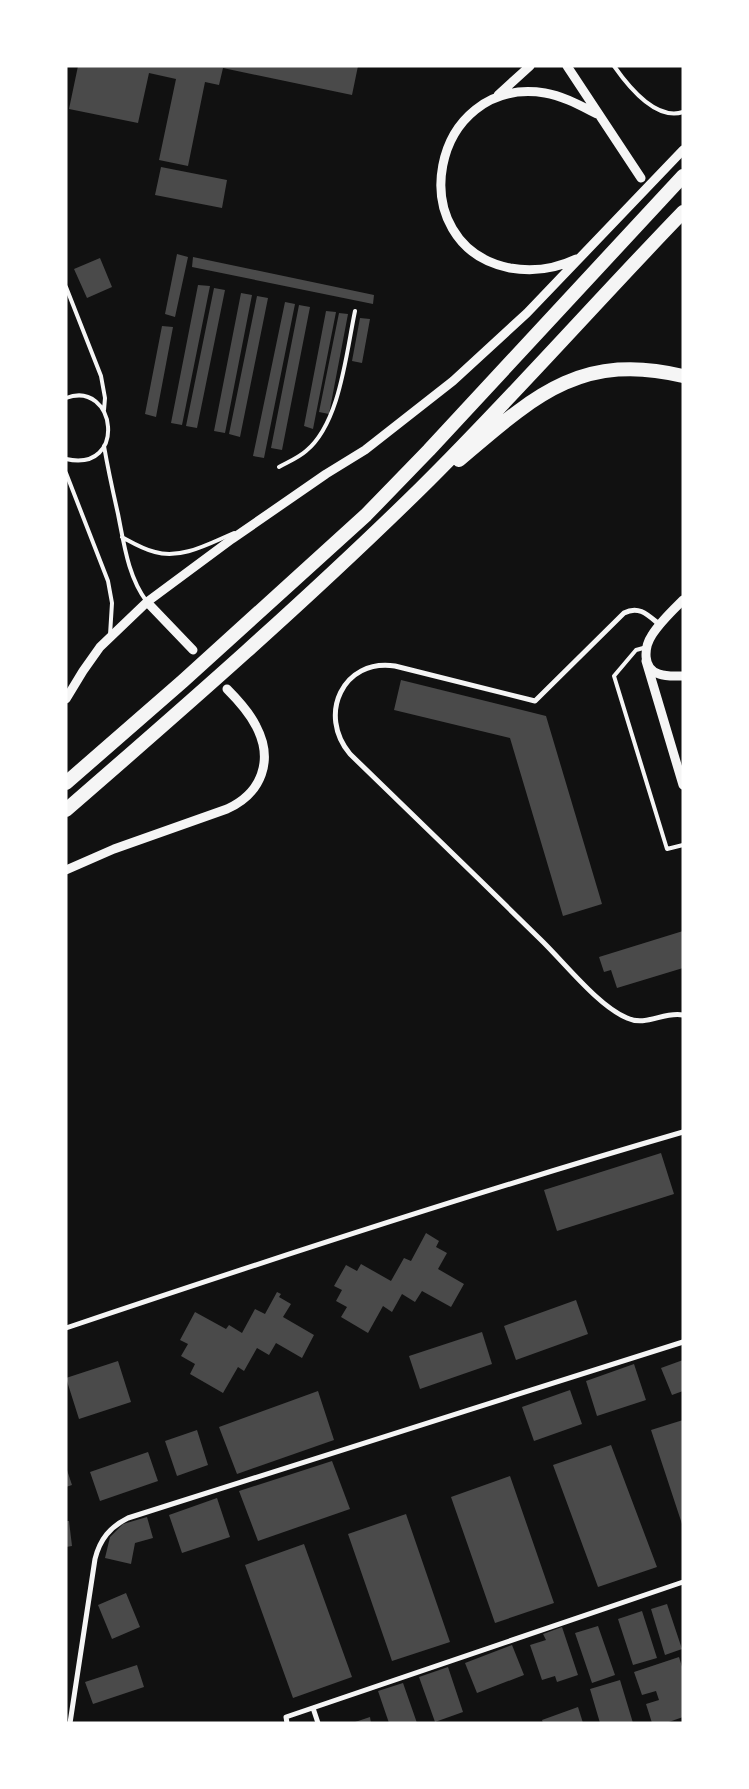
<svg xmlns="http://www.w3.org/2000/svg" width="749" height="1789" font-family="'Golos Text',sans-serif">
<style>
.building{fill:#4a4a4a}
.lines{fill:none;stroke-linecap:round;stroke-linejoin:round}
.service{stroke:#f5f5f5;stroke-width:4}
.minor{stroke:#f5f5f5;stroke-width:5}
.tertiary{stroke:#f5f5f5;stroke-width:9}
.trunk{stroke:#f5f5f5;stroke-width:14}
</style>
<rect width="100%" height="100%" fill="#111"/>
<path class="building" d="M78,66H358L352,95L223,68L219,85L205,82L188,166L159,160L176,79L149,73L138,123L69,109Z
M161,167L227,180L222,208L155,195Z
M177,254L188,257L175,317L165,314Z
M193,257L374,295L373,304L192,267Z
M100,258L112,287L87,298L74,269Z
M198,285L210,286L182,425L171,423Z
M214,288L225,290L197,428L186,426Z
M241,293L252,295L225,433L214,431Z
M257,296L268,298L240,437L229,434Z
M285,302L295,304L264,458L253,456Z
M299,305L310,307L282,450L271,448Z
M326,311L336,312L313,429L304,426Z
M339,313L348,314L329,414L319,412Z
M360,318L370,319L362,363L352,361Z
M162,326L173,327L156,417L145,414Z
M401,680L546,716L602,904L563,916L510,738L394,710Z
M683,931V968L617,988L611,970L604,972L599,957Z
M661,1153L674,1194L557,1231L544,1190Z
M426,1233L439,1241L436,1247L447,1253L438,1269L464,1284L451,1307L422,1291L415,1302L402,1294L392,1312L383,1306L368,1333L341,1317L347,1307L336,1301L342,1290L334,1286L346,1265L357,1271L361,1264L391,1281L404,1258L411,1261Z
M277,1292L281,1294L279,1297L291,1304L283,1317L314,1335L302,1358L276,1343L269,1355L257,1348L244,1371L238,1367L223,1393L190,1374L195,1364L181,1356L188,1344L180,1340L195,1312L226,1329L229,1325L242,1333L255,1309L265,1314Z
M576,1300L588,1334L516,1360L504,1326Z
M482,1332L492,1364L420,1389L409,1356Z
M683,1360V1391L672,1395L661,1368Z
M118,1361L131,1402L79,1419L66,1378Z
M634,1364L646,1400L597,1416L586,1381Z
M570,1390L582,1424L534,1441L522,1407Z
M318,1391L334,1440L237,1474L219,1427Z
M683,1420V1524H682L651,1430Z
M197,1430L208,1465L177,1476L165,1441Z
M611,1445L657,1567L598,1587L553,1465Z
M148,1452L158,1481L100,1501L90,1472Z
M332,1461L350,1509L258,1541L239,1491Z
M66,1467L72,1485L66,1487Z
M510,1476L554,1603L495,1623L451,1497Z
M217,1498L230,1537L182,1553L169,1515Z
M406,1514L450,1642L392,1661L348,1534Z
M147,1517L153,1538L135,1543L131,1564L105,1558L110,1537L123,1524Z
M66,1521H69L72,1546L66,1547Z
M304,1544L352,1677L293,1698L245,1565Z
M126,1593L140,1627L112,1639L98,1605Z
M667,1604L682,1649L665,1655L651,1609Z
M642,1611L657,1658L633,1665L618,1619Z
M598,1626L615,1675L592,1683L575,1633Z
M562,1627L578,1675L557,1682L555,1676L542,1680L530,1645L546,1640L543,1634Z
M512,1645L524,1675L477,1693L465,1663Z
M679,1657L683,1670V1717L666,1723H652L646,1704L659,1700L656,1691L642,1695L634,1672Z
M137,1665L144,1687L93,1704L85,1682Z
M448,1667L463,1712L435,1722L419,1677Z
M620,1680L633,1723H600L590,1689Z
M403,1683L417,1723H389L378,1691Z
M578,1707L583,1723H543L542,1720Z
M370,1717L371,1723H355V1722Z"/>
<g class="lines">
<path class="service" d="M614,66C628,86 655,121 683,112
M66,287L101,376L105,398L104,410
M66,398C116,379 128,473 66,459
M104,446C108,469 113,492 118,514C124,544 128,577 147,602
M279,467C288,462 298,458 306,451C340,423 346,354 355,311
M66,473L108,581L112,603L110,635
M122,537C133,543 143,549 155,552C181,560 210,543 234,533
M647,647L636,650L614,676L667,849L683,845"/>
<path class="minor" d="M660,625C648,615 639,605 624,613L535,701L395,666C343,658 317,715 350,754C413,815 477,877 540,939C564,962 598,1006 627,1018C646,1027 664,1011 683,1015
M66,1328C271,1259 476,1192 683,1132
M313,1708L318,1723
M70,1723L95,1559C100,1539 110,1527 128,1518L683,1342
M287,1723L286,1717L683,1582"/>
<path class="tertiary" d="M567,66L641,178
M498,95L530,66
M576,259C555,269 533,272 510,268C399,246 430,75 545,93C563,96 581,106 597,114
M683,600C672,611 660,622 652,635C644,647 642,669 659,674C667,677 675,676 683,676
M147,602L193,650
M646,661L683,785
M66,699L83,671L100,647L147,602L232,539L326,474L365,450L453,381L527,313L683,150
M66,870L114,849L227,809C262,793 274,760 256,726C249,712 238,700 227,689"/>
<path class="trunk" d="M459,460C532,398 580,351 683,376
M66,783L183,681L366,515L429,450L683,176
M66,810C187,705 307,600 421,488C511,399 595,303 683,212"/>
</g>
<rect width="749" height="1789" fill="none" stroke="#ffffff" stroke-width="135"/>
</svg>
